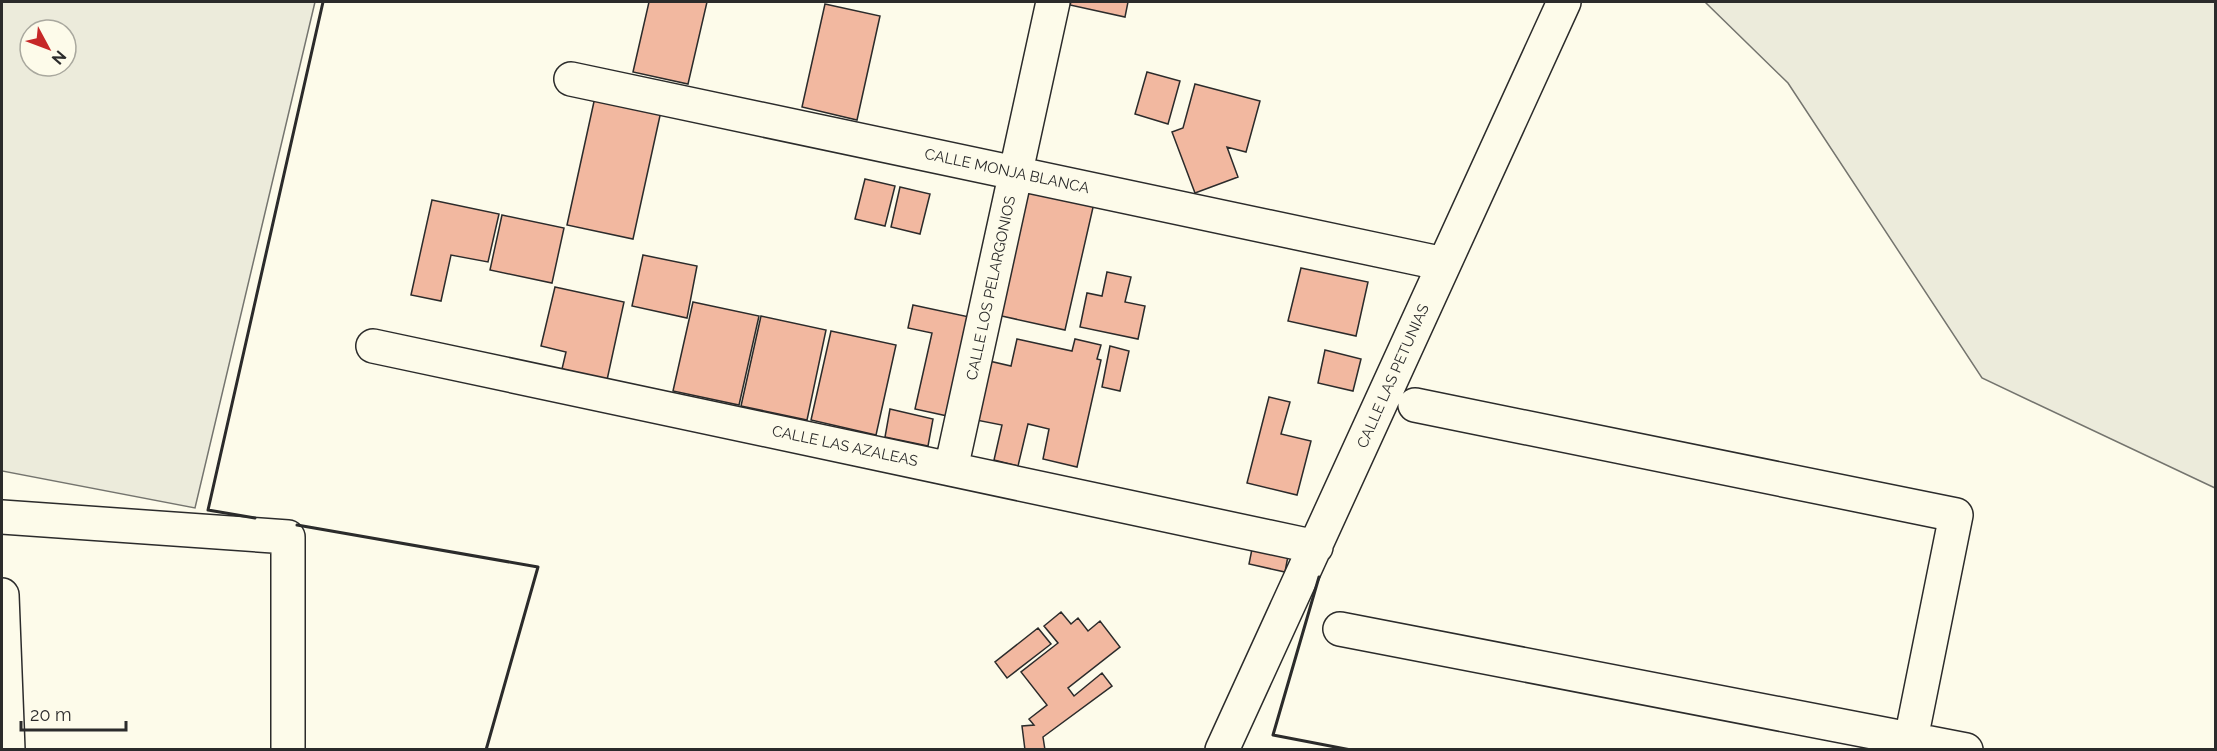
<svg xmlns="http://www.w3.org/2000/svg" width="2217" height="751" font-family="Raleway,sans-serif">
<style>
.green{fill:#ecebdb;stroke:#74746e;stroke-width:1.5;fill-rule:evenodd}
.building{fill:#f2b8a0;stroke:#2b2b2b;stroke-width:1.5}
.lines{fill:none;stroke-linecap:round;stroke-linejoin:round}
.minor-casing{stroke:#2b2b2b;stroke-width:36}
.minor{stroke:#fdfbea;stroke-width:33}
.wall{stroke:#2b2b2b;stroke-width:3}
.labels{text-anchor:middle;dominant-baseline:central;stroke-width:4.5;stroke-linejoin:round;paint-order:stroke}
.street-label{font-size:15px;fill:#2b2b2b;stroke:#fdfbea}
</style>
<rect width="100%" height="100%" fill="#fdfbea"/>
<path class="green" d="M2,2H315L195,508L2,471ZM30,30H66V66H30Z
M1705,2H2215V488L1982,378L1788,83Z"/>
<path class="building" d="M649,2H707L688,84L633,72Z
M1071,2H1128L1125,17L1070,5Z
M825,4L880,16L857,120L802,107Z
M1147,72L1180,81L1168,124L1135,114Z
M1195,84L1260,101L1246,152L1227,147L1238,177L1195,193L1172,132L1183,128Z
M595,97L661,111L633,239L567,225Z
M865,179L895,186L885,226L855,219Z
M900,187L930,194L920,234L891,227Z
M1026,188L1094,203L1065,330L997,315Z
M432,200L499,214L488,262L451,255L441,301L411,295Z
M502,215L564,228L552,283L490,270Z
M643,255L697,266L687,318L632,306Z
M1301,268L1368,282L1356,336L1288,321Z
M1107,272L1131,277L1125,302L1145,306L1138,339L1080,327L1087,293L1102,296Z
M555,287L624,302L607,380L562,369L566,352L541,346Z
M693,302L759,316L739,405L673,391Z
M913,305L974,318L952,417L915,409L932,333L908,328Z
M761,316L826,330L807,420L741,406Z
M831,331L896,345L876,435L811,420Z
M1017,339L1072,351L1075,339L1101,345L1097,359L1101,360L1077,467L1043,459L1049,429L1028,424L1018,466L994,460L1002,425L976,420L989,361L1011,366Z
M1110,346L1129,351L1120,391L1102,387Z
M1325,350L1361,359L1353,391L1318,383Z
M1269,397L1290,402L1281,434L1311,441L1297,495L1247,483Z
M890,409L933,419L928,446L885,437Z
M1252,549L1288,556L1285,572L1249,564Z
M1061,612L1071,624L1078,618L1088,631L1100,621L1120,647L1068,688L1074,696L1102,673L1112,686L1043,737L1045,750H1025L1022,726L1034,725L1029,719L1047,705L1021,672L1058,643L1044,626Z
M1038,628L1051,644L1007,678L995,662Z"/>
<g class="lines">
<g class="minor-casing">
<path id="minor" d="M571,79L1444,264
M373,346L1316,547
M1415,405L1956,515L1911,739
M951,469L1053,2
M2,517L288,537V750
M2,595L8,750
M1340,629L1966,750
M1222,750L1564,2"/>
</g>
<use href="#minor" class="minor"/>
<path class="wall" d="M255,518L208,510L323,2
M297,525L538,567L486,750
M1319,577L1273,735L1351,750"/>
</g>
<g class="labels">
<g class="street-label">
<text transform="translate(1007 171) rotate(12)">CALLE MONJA BLANCA</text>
<text transform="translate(991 288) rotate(-78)">CALLE LOS PELARGONIOS</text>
<text transform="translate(1393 376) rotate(-66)">CALLE LAS PETUNIAS</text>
<text transform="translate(845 446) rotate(12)">CALLE LAS AZALEAS</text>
</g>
</g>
<rect width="2217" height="751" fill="none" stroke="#2b2b2b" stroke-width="6"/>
<g transform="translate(48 48) rotate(131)"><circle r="28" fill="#fdfbea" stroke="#a9a89e" stroke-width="1.5"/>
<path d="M0-4.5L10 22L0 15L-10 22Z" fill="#c62828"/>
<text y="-9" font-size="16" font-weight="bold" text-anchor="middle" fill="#2b2b2b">N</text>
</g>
<path d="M21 721v9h105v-9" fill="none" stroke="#2b2b2b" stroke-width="3"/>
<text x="30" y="721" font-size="18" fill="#2b2b2b" stroke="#fdfbea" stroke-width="4.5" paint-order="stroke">20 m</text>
</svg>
